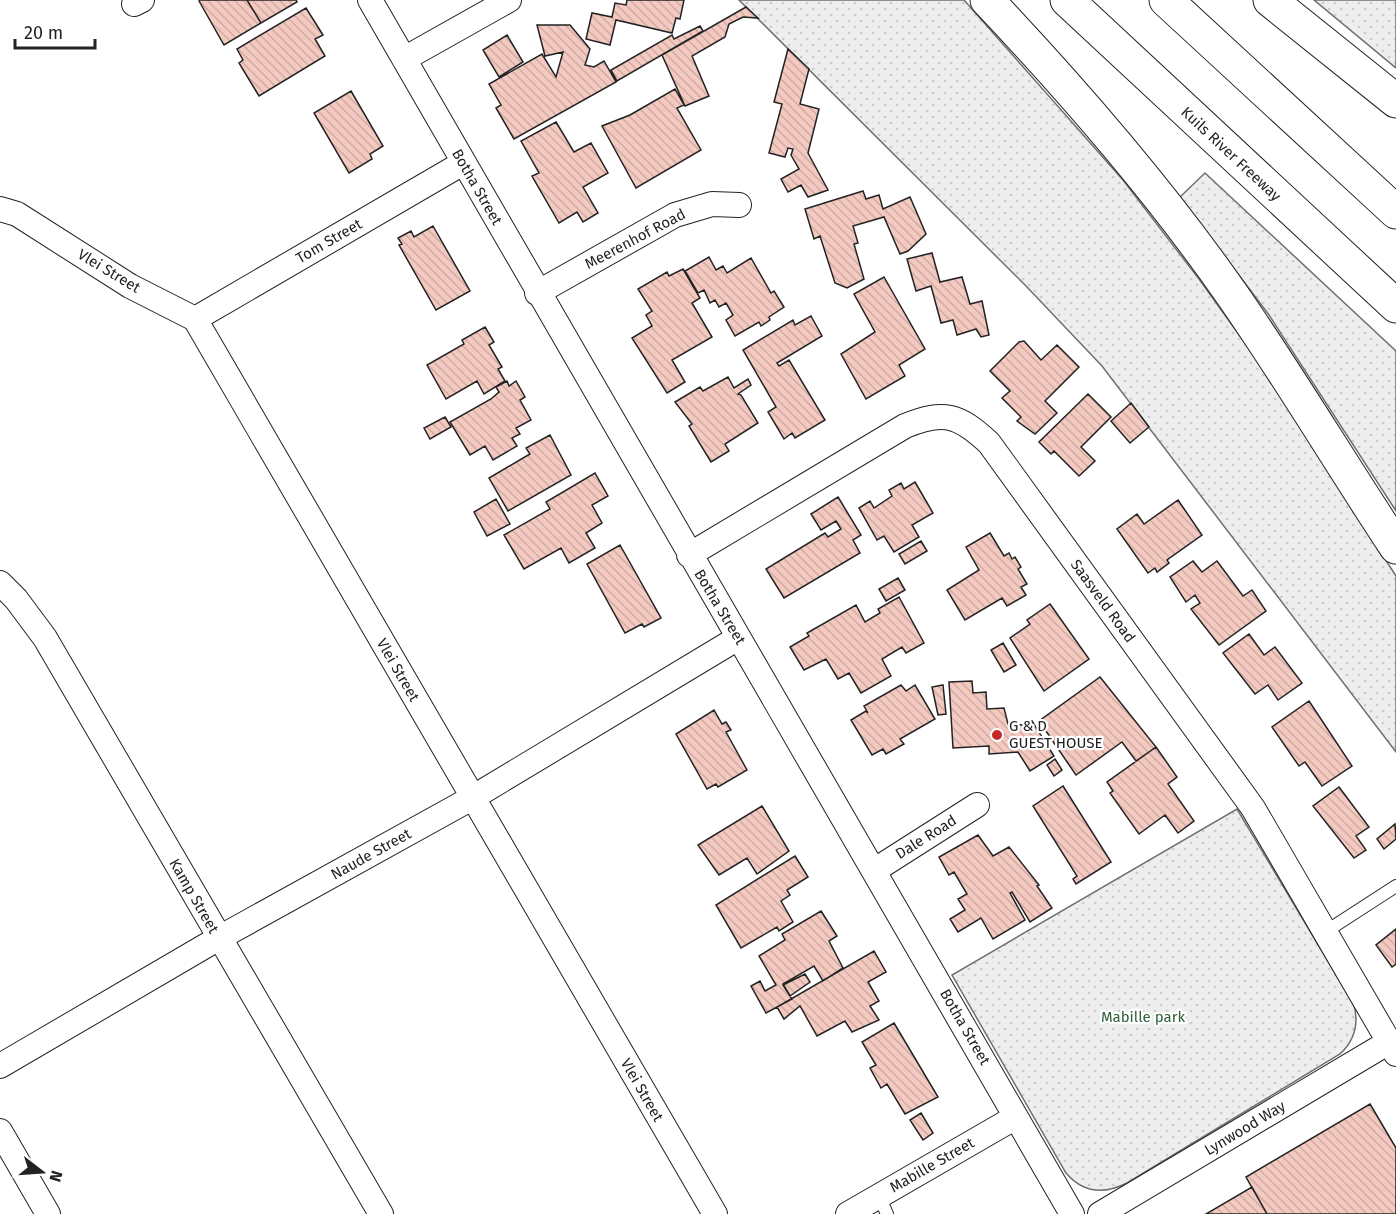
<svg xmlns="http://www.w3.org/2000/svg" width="1396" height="1214" font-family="'Fira Sans',sans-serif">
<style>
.grass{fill:url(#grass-dots);stroke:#6f6f6f;stroke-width:1.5}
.building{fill:url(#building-back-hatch);stroke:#222;stroke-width:1.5}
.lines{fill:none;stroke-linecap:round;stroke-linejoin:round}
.service-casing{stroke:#222;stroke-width:14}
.minor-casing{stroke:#222;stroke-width:26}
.motorway-casing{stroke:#222;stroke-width:35}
.service{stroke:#fff;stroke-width:12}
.minor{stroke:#fff;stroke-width:24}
.motorway{stroke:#fff;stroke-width:33}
.poi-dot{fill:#c62828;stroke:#fff;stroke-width:2}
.labels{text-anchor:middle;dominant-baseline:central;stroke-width:4.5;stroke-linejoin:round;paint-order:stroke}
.street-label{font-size:15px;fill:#222;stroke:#fff}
.poi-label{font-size:15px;fill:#222;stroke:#fff;text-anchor:start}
.park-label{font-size:15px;fill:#2f5e38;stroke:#fff}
</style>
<defs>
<pattern id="grass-dots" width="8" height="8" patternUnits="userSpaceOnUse" patternTransform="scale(1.5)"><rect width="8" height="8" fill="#eee"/><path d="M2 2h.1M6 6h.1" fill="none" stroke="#ccc" stroke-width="1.8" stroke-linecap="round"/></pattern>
<pattern id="building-back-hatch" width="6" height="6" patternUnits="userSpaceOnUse" patternTransform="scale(1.5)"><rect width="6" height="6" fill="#f3c9c0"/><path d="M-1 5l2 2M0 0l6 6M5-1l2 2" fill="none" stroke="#d0aca5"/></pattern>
</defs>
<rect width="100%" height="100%" fill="#fff"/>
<path class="grass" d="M739,0H964L1123,180L1199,279L1250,350L1396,576V752L1102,366L1026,286Z
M1314,0H1396V68Z
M1205,173L1396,351V511L1269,315L1180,197Z
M1237,809L1354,1005C1359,1024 1355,1040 1340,1054L1127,1183C1103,1195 1083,1193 1066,1173L952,975Z"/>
<path class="building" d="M200,0H247L261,23L224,45L199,1Z
M247,0H296L297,2L261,23Z
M627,0H684L680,19L676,18L672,33L616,20L610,45L586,39L592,13L612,17L615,3L626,5Z
M746,7L758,18L743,17L729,24L725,37L692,56L709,96L685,106L662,55Z
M306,8L323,35L315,39L325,56L259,96L239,63L243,60L237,49Z
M537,25H570L590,49L585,65L594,67L604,61L616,82L514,139L496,108L501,105L489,84L542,54L556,77L563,52L545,56Z
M700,26L703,31L617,81L611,70L672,35L674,39Z
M507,35L523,62L499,77L483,50Z
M788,49L809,69L800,104L819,109L808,153L828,190L808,197L801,185L788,192L781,179L799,169L791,155L793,149L788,148L785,157L769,153L782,104L774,102Z
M675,89L684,105L677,108L701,150L636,188L602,126L630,115Z
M351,91L383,146L370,154L372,159L349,173L314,113Z
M556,122L574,152L591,143L608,173L583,187L598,213L583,222L577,212L559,223L532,176L539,173L521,141Z
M863,191L866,199L879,195L883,209L910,197L926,234L908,251L900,254L884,217L853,226L858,243L854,244L864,279L847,288L835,283L820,236L814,239L805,209Z
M433,226L470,291L436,310L399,245L402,244L398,238L411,231L414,237Z
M932,253L940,282L962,277L970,304L982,301L989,335L981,337L976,329L957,335L953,320L941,323L931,286L916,291L907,259Z
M709,257L716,270L723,266L727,273L751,258L771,293L774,291L784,307L769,317L770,320L761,326L759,322L735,336L726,320L733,315L726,303L719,307L715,300L710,303L704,290L698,293L685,271Z
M683,269L700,298L692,303L712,337L672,360L685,382L667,393L632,338L652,326L646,315L652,311L638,289L667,272L669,276Z
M884,277L925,349L899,365L905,376L866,399L841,354L875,332L854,294Z
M811,316L822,336L777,363L779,366L789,360L825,420L795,438L792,433L784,439L768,412L776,407L743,350L793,320L795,325Z
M485,327L494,342L489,345L502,367L498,369L505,381L484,394L477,381L446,399L427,365L464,344L462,340Z
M1024,341L1041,360L1057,345L1079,367L1045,401L1057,413L1035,434L1017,421L1021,417L1002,398L1010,391L990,371L1019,342Z
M728,377L734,388L748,379L751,385L738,394L741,395L758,423L725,444L729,451L711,462L689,426L692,424L675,402L700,387L703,391Z
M507,381L509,386L516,381L525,397L520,400L531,420L516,428L520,434L512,438L517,446L493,460L485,446L470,455L450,422L491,399L499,392L496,387Z
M1088,394L1111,417L1081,447L1095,461L1079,476L1054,451L1051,454L1039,442Z
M1131,403L1149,427L1130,443L1111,421Z
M445,417L451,427L430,439L424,428Z
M550,435L571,475L508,511L489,478L530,454L526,448Z
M595,473L608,496L592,505L602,523L586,533L595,548L569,563L561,548L524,569L504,535L550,509L546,502Z
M915,482L933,513L912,525L919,537L894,552L884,536L877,540L859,508L870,501L874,508L892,496L889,490L901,483L904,489Z
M838,497L861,535L853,540L860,553L784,598L766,569L825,533L828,537L841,529L836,521L821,530L811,514Z
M496,499L510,524L487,536L474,512Z
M1178,500L1202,535L1167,560L1169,563L1157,572L1155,568L1148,573L1117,529L1137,514L1144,524Z
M990,533L1004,556L1009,553L1012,559L1015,557L1021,567L1018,569L1027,584L1021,587L1026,595L1007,606L1002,598L965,620L947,590L979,570L966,547Z
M921,541L927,551L905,564L899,554Z
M620,545L661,618L644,627L642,624L625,633L587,564Z
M1193,561L1202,572L1217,561L1243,596L1252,590L1266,611L1219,645L1191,609L1200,603L1195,595L1186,602L1170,577Z
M898,578L905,590L886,601L879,589Z
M899,597L924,643L906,653L902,647L882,659L891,676L861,693L849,673L838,679L826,659L804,670L790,647L809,636L807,633L856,605L865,622L880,613L878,609Z
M1050,604L1089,659L1044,691L1010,638L1030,624L1027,620Z
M1249,634L1264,655L1275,647L1302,683L1278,700L1268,685L1255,694L1223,653Z
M1003,643L1016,665L1004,672L991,650Z
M1100,677L1156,747L1136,761L1122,742L1076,775L1039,721Z
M972,681L973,693L986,692L987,709L1004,708L1008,724L1025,725L1032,721L1054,756L1030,771L1018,752L989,754V746L953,748L949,682Z
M901,685L906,691L915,685L935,719L900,739L904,744L886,754L883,749L872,755L851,720L866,711L868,713L864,706Z
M943,685L946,714L938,715L932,687Z
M1309,701L1352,766L1322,786L1305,762L1299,766L1272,727Z
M714,710L722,724L726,722L731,730L726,732L747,770L718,787L716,784L707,789L676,734Z
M1156,747L1177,777L1168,784L1194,821L1178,833L1165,815L1139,834L1110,793L1113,791L1107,782Z
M1055,759L1062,770L1054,776L1047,765Z
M1063,786L1111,862L1076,884L1073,879L1077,876L1033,806Z
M1339,787L1369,827L1356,836L1366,850L1354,858L1313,806Z
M762,806L789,851L757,874L747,858L719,875L698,845Z
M1395,824L1396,839L1384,849L1377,839Z
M978,835L993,856L1009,847L1039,885L1037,886L1052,908L1030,922L1012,892L1010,893L1025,920L993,939L981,918L958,932L950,919L965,910L958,899L967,894L954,872L949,875L939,857Z
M795,856L808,877L787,890L790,895L781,901L793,922L779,931L777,927L741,948L716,905Z
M821,911L837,936L829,941L843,968L823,981L814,966L783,984L792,999L766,1013L751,986L760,981L765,991L776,985L759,956L785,940L782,934Z
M1396,929V964L1392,967L1376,945Z
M874,951L886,972L868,982L879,1001L870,1006L879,1020L852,1032L845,1021L817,1036L800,1006L784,1019L777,1007Z
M805,974L810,982L790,996L783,985Z
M894,1023L938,1097L905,1114L887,1084L881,1088L870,1068L876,1065L862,1042Z
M1370,1104L1396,1148V1214H1267L1246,1177Z
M921,1113L933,1133L923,1140L910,1120Z
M1252,1187L1267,1214H1206Z"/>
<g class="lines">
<g class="service-casing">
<path id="service" d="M1325,932L1396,886
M879,1196L887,1214"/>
</g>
<g class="minor-casing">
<path id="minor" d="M370,0L1072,1214
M134,4L142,0
M404,59L509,0
M0,209L17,214L130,286L195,319L715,1214
M537,293L675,215L712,204L739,205
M195,319L463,163
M689,555L905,426C944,410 959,415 989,443L1253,808L1396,1054
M0,583L16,599L45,638L381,1214
M875,870L977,805
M0,1066L219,938L472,798L738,638
M0,1131L48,1214
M848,1214L1016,1117
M1100,1214L1389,1042"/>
</g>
<g class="motorway-casing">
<path id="motorway" d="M987,0C1075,93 1160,191 1233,296C1290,378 1341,464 1396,547
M1067,0L1396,306
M1166,0L1396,212
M1270,0L1396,101"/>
</g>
<use href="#service" class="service"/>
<use href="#minor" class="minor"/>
<use href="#motorway" class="motorway"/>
</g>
<circle class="poi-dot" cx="997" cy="735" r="6"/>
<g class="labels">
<g class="street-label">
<text transform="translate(1231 154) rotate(43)">Kuils River Freeway</text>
<text transform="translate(477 187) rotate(60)">Botha Street</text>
<text transform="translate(635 239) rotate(-28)">Meerenhof Road</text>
<text transform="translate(329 241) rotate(-30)">Tom Street</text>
<text transform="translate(109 271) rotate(31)">Vlei Street</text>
<text transform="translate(1103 601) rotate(54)">Saasveld Road</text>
<text transform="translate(720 607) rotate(59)">Botha Street</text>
<text transform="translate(398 670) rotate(60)">Vlei Street</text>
<text transform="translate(926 837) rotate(-32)">Dale Road</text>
<text transform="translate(371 854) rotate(-29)">Naude Street</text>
<text transform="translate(194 896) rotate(60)">Kamp Street</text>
<text transform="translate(965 1027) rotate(60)">Botha Street</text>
<text transform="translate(642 1090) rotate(60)">Vlei Street</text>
<text transform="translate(1245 1128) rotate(-31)">Lynwood Way</text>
<text transform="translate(932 1165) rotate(-30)">Mabille Street</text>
</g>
<g class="poi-label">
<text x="1009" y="726">G &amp; D<tspan x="1009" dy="17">GUEST HOUSE</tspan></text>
</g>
<g class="park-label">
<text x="1143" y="1017">Mabille park</text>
</g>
</g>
<g transform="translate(42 1172) rotate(107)" stroke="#ffffff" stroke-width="4.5" paint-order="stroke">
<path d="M0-4.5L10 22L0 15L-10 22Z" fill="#222222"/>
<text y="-9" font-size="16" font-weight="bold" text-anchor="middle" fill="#222222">N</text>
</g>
<path d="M15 39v9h80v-9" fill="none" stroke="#222222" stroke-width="3"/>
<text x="24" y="39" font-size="18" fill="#222222" stroke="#ffffff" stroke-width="4.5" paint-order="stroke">20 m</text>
</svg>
